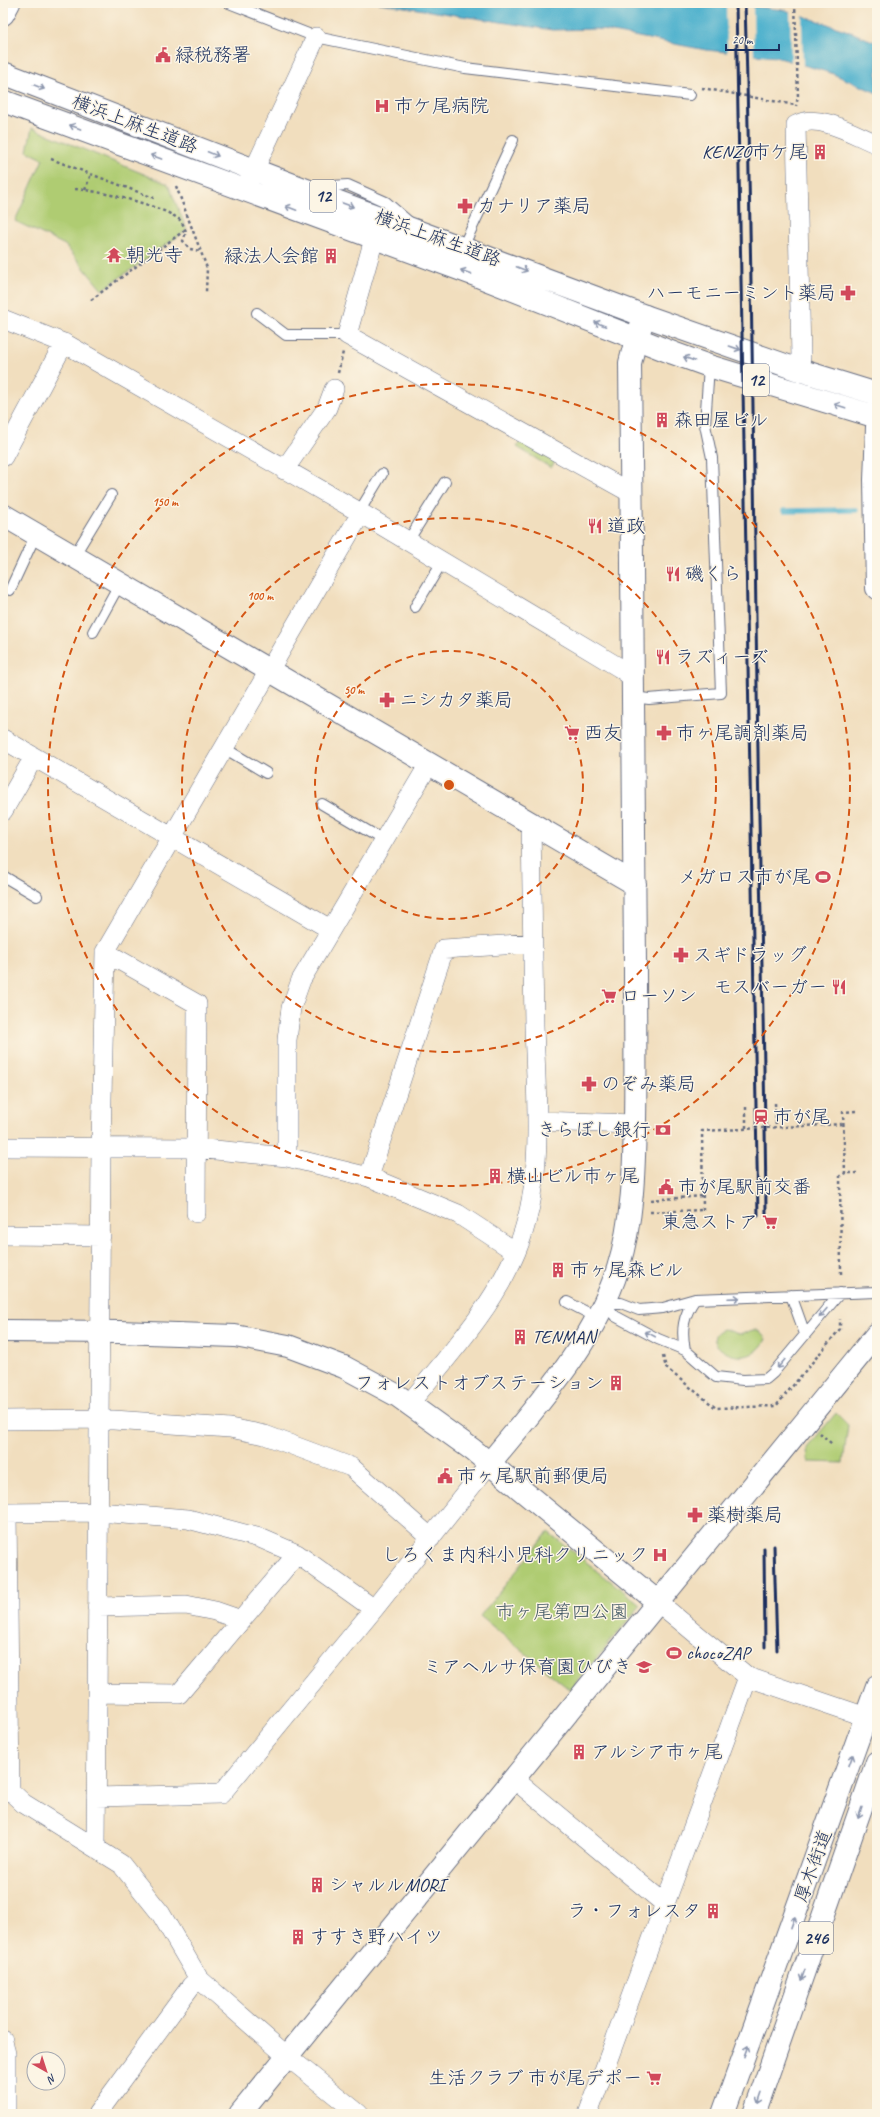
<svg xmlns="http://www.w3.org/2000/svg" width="880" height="2117" font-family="Caveat,'Klee One',sans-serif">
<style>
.green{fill:#afcc72;stroke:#657e68}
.water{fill:#4eb1cd;stroke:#347096}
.pier{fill:#f1debe}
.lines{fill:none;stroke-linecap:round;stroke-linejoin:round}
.stream{stroke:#4eb1cd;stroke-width:5.5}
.service-casing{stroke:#666c80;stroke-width:12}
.minor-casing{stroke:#666c80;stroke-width:20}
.tertiary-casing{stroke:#666c80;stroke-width:24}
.primary-casing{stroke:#666c80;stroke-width:24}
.trunk-casing{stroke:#666c80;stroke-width:24}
.path{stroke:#666c80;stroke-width:2.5;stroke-dasharray:3 3;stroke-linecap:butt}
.service{stroke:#fff;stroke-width:10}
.minor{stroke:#fff;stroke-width:19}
.tertiary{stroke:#fff;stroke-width:22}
.primary{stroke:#fff;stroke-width:22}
.trunk{stroke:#fff;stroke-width:22}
.rail{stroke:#1b2f5e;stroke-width:3}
.path-bridge{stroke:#666c80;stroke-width:2.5;stroke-dasharray:3 3;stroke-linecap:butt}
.oneway{stroke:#8d97ae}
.ring{fill:none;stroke:#d45514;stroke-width:2;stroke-dasharray:7 5}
.labels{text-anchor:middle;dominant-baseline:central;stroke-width:3;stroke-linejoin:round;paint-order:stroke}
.shield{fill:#fcf5e5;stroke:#5e6a86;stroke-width:1}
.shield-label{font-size:18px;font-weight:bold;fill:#1b2f5e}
.poi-label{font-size:19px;fill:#1b2f5e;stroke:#fcf5e5;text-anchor:start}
.street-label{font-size:19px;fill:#1b2f5e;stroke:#fcf5e5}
.park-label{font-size:19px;fill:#405663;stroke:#fcf5e5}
.centre{fill:#d45514;stroke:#fcf5e5;stroke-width:2}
.ring-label{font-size:12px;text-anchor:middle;font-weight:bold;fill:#d45514;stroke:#fcf5e5;stroke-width:3;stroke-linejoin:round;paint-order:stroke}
</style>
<rect width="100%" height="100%" fill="#fcf5e5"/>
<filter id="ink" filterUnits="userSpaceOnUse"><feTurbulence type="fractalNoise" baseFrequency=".025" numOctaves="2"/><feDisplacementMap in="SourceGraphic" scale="8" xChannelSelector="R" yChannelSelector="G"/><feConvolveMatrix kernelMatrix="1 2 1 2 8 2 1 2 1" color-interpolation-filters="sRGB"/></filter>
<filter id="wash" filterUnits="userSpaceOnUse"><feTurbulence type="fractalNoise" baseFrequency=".012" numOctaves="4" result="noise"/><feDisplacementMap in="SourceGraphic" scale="16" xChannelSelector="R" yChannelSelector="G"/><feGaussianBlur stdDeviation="0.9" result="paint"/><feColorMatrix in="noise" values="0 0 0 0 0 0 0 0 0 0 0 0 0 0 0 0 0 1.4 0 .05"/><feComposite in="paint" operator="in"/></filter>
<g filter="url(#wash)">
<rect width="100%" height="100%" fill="#f1debe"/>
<path class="green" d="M32,128L168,184L187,230L102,290L65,245L15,221L43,159L27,151Z
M521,441L555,462L551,468L517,447Z
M724,1329C729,1330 737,1335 743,1334C749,1332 751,1329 758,1330L766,1339C746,1379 693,1338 724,1329Z
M836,1413L848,1425L843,1463L808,1462L807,1448Z
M548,1532L641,1605L570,1690L480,1616Z"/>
<path class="water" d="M379,3H720L785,10L851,32L877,43V93L831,73L776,57L706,50L597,29L552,30Z"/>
<path class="pier" d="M726,3L753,5L754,57L727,54Z
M790,10L802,14L803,67L791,64Z"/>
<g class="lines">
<path class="stream" d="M784,511L856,510"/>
</g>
</g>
<g filter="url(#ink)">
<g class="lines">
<g class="service-casing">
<path id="service" d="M229,3L316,37L465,68L690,95
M315,187L348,185L386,202L408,221
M463,247L513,140
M257,313L286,335H347
M359,512L382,474
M408,541L445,482
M74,556L111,495
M10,590L36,534
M415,607L442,562
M93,632L120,583
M633,697L649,699L721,693L712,458L705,425L709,366
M224,748L266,773
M322,804L383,840
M3,876L37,896
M791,1295L805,1334
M567,1302L598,1318
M604,1303L615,1316L658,1339L685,1350L716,1377L743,1380L766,1379L773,1373L840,1293
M604,1303H621L639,1310L663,1308L695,1299L877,1292
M685,1350C681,1330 683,1316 695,1299"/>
</g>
<g class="minor-casing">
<path id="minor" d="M248,183L316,37
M374,239L347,335L631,493
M3,319L66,344L361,513L620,668L633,678
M799,370L801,357L796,125C818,112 855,135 877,144
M3,457L64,343
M284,470L327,408L334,389
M3,739L330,929
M3,811L34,757
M105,952L197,1004L196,1213
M537,1121L635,1124
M3,1147L195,1148L287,1157L369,1177L458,1214L516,1252
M287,1157V1040L291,1008L301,980L429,764
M369,1177L444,949L532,943
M3,1235L101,1236
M409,1404C448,1356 492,1309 516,1252C546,1181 536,1100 534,1025C533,958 532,890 531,823
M3,1420L99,1419L230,1428L265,1435L351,1467L431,1538
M3,1513L98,1512L188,1519L260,1538L297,1554L374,1609
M7,1513L10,1792
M659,1603L748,1677L866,1717
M97,1607L186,1605L215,1611L241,1620
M97,1693L179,1694L297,1554
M515,1780L665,1904
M3,1784L23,1803L121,1864L161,1914L199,1979L288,2057L359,2114
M96,1797L221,1794L374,1609L489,1464
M96,1848L101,1147L105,952L361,513
M3,2040L6,2054V2114
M97,2114L191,1986L199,1979
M588,2114L748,1677"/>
</g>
<g class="tertiary-casing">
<path id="tertiary" d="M3,14L9,3
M877,427L875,480L877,588
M3,515L635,884
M3,1331L119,1332L235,1336L288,1346L344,1367L398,1396L473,1450L659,1603
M489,1464C538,1404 594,1344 618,1268C633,1220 634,1171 635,1121C636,1069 635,1018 635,966C635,765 632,564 630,363L636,339L645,316
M240,2114L877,1334"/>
</g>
<g class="primary-casing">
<path id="primary" d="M3,73L301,188L645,316L799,370L877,394
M3,101L478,276L673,353L709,366L877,417"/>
</g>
<g class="trunk-casing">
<path id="trunk" d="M723,2114L877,1686
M754,2114L877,1762"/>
</g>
<path class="path" d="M795,3L798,97L796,106
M702,88L795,105
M51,159L154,198
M176,186L207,268L206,292
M75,189C96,190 166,206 181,221C183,224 185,229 186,232L183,241L190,249L200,251
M85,190L91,174
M91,300L185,230
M338,373L343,352
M775,1103L776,1127
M746,1107V1129
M856,1111L843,1112L845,1173H857
M651,1200L703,1196
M650,1212L703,1210
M841,1274L840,1176L845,1173
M663,1356L666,1368L716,1408L776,1406L840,1329V1319
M820,1433L832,1444"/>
<use href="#service" class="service"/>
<use href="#minor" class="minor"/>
<use href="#tertiary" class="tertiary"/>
<use href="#primary" class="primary"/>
<use href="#trunk" class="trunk"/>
<path class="rail" d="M736,3L758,1216
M745,3C752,252 754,502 758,752C760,906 765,1060 766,1214
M774,1546L777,1650
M764,1548L765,1647"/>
<path class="path-bridge" d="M703,1210L702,1131L844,1124"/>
</g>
<defs><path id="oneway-shaft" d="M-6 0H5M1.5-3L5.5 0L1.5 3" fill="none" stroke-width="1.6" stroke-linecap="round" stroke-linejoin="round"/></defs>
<g class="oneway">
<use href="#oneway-shaft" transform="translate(39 87) rotate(21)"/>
<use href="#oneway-shaft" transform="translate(75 127) rotate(-160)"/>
<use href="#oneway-shaft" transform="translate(213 154) rotate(22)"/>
<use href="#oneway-shaft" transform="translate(156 157) rotate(-160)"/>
<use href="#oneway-shaft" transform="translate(348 205) rotate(20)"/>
<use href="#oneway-shaft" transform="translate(291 208) rotate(-159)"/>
<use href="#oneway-shaft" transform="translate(522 269) rotate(21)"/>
<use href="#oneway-shaft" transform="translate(466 272) rotate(-160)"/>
<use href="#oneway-shaft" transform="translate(600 324) rotate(-158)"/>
<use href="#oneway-shaft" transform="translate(735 348) rotate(19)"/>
<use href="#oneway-shaft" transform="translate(689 359) rotate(-160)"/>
<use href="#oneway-shaft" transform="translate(840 406) rotate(-162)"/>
<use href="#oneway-shaft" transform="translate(734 1298) rotate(-2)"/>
<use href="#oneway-shaft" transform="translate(823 1313) rotate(131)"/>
<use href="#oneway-shaft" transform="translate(650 1334) rotate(-152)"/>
<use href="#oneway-shaft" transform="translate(781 1364) rotate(130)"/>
<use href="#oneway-shaft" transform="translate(851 1760) rotate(-70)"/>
<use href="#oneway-shaft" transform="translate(860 1813) rotate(109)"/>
<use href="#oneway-shaft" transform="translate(793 1922) rotate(-70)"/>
<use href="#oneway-shaft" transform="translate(803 1975) rotate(109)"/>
<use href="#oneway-shaft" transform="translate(746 2051) rotate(-70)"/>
<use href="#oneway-shaft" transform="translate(760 2098) rotate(109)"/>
</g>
</g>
<g class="ring">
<circle cx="449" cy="785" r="134"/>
<circle cx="449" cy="785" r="267"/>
<circle cx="449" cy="785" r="401"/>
</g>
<defs>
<g id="civic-bare" transform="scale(1.2)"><path d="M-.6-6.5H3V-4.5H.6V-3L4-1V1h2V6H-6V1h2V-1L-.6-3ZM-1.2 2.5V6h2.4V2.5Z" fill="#d1495b" stroke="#fcf5e5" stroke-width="2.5" paint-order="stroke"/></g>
<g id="hospital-bare" transform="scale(1.2)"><path d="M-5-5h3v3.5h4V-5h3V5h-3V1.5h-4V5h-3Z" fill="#d1495b" stroke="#fcf5e5" stroke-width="2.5" paint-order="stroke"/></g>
<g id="building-bare" transform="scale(1.2)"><path d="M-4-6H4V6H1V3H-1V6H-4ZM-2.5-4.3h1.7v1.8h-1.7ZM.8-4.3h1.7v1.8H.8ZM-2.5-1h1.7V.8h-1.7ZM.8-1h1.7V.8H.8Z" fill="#d1495b" stroke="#fcf5e5" stroke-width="2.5" paint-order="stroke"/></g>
<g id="pharmacy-bare" transform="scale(1.2)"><path d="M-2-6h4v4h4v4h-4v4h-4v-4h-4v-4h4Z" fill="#d1495b" stroke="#fcf5e5" stroke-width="2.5" paint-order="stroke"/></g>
<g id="temple-bare" transform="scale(1.2)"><path d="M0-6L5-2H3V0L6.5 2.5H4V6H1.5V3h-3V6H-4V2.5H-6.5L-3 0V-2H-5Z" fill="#d1495b" stroke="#fcf5e5" stroke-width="2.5" paint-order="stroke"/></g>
<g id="restaurant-bare" transform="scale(1.2)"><path d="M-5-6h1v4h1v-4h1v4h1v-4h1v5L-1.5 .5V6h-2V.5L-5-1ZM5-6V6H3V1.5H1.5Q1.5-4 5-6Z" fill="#d1495b" stroke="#fcf5e5" stroke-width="2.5" paint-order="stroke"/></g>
<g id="supermarket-bare" transform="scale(1.2)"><path d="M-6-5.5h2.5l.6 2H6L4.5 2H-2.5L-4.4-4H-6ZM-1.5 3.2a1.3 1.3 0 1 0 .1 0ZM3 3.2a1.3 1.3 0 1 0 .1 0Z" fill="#d1495b" stroke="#fcf5e5" stroke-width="2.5" paint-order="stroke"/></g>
<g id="stadium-bare" transform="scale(1.2)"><path d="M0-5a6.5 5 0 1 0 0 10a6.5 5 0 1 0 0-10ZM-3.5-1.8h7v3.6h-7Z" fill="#d1495b" stroke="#fcf5e5" stroke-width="2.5" paint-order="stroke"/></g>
<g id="station-bare" transform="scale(1.2)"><path d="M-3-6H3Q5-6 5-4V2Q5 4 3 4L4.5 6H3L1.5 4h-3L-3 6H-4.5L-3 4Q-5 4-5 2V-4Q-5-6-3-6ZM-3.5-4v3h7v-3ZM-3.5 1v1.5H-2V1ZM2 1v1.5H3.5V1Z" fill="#d1495b" stroke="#fcf5e5" stroke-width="2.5" paint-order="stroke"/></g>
<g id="bank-bare" transform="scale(1.2)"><path d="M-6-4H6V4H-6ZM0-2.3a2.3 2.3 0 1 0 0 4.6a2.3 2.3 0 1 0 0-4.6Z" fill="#d1495b" stroke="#fcf5e5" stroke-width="2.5" paint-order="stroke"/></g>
<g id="school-bare" transform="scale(1.2)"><path d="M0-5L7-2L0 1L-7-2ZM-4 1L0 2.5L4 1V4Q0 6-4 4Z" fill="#d1495b" stroke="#fcf5e5" stroke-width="2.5" paint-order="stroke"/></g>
</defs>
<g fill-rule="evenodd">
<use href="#civic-bare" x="163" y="55"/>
<use href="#hospital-bare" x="382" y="106"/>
<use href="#building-bare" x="820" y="152"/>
<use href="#pharmacy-bare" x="465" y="206"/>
<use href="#temple-bare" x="114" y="255"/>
<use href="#building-bare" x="331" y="256"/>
<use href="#pharmacy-bare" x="848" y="293"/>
<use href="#building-bare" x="662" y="420"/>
<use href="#restaurant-bare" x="595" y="526"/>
<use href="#restaurant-bare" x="673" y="574"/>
<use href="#restaurant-bare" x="663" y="657"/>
<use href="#pharmacy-bare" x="387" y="700"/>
<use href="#supermarket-bare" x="572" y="733"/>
<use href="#pharmacy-bare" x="664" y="733"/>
<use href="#stadium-bare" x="823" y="877"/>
<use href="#pharmacy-bare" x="681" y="955"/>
<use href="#restaurant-bare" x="839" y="987"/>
<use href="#supermarket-bare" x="609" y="996"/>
<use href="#pharmacy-bare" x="589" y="1084"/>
<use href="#station-bare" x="761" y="1117"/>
<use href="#bank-bare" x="663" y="1130"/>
<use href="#building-bare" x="495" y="1176"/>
<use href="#civic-bare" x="666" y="1187"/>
<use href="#supermarket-bare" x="770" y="1222"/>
<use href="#building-bare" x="558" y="1270"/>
<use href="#building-bare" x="520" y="1337"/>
<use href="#building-bare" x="616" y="1383"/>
<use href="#civic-bare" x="445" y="1476"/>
<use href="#pharmacy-bare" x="695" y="1515"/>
<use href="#hospital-bare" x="660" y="1555"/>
<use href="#stadium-bare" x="674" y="1653"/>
<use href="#school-bare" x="644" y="1667"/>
<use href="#building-bare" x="579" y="1752"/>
<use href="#building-bare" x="317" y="1885"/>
<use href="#building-bare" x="713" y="1911"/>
<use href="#building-bare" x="298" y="1937"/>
<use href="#supermarket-bare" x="654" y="2078"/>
</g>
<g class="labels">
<g class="shield">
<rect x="310" y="180" width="26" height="32" rx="3"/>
<rect x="743" y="364" width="26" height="32" rx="3"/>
<rect x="799" y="1922" width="34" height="32" rx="3"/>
</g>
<g class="shield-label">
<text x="323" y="196">12</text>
<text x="756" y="380">12</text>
<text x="816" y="1938">246</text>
</g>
<g class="poi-label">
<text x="175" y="55">緑税務署</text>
<text x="394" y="106">市ケ尾病院</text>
<text x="808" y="152" text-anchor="end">KENZO市ケ尾</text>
<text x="477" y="206">カナリア薬局</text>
<text x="126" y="255">朝光寺</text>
<text x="319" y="256" text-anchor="end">緑法人会館</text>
<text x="836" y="293" text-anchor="end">ハーモニーミント薬局</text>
<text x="674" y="420">森田屋ビル</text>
<text x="607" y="526">道政</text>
<text x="685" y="574">磯くら</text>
<text x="675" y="657">ラズィーズ</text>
<text x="399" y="700">ニシカタ薬局</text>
<text x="584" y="733">西友</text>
<text x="676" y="733">市ヶ尾調剤薬局</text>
<text x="811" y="877" text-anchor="end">メガロス市が尾</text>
<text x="693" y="955">スギドラッグ</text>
<text x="827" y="987" text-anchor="end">モスバーガー</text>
<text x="621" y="996">ローソン</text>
<text x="601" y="1084">のぞみ薬局</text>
<text x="773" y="1117">市が尾</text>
<text x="651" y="1130" text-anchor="end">きらぼし銀行</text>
<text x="507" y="1176">横山ビル市ヶ尾</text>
<text x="678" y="1187">市が尾駅前交番</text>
<text x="758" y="1222" text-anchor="end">東急ストア</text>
<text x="570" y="1270">市ヶ尾森ビル</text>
<text x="532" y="1337">TENMAN</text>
<text x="604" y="1383" text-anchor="end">フォレストオブステーション</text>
<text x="457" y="1476">市ヶ尾駅前郵便局</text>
<text x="707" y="1515">薬樹薬局</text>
<text x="648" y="1555" text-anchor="end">しろくま内科小児科クリニック</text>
<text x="686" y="1653">chocoZAP</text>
<text x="632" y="1667" text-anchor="end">ミアヘルサ保育園ひびき</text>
<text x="591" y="1752">アルシア市ヶ尾</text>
<text x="329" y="1885">シャルルMORI</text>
<text x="701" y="1911" text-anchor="end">ラ・フォレスタ</text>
<text x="310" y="1937">すすき野ハイツ</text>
<text x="642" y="2078" text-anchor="end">生活クラブ 市が尾デポー</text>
</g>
<g class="street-label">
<text transform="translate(135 124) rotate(21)">横浜上麻生道路</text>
<text transform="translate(438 238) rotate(20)">横浜上麻生道路</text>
<text transform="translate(813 1866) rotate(-70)">厚木街道</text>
</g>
<g class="park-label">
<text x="562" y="1612">市ヶ尾第四公園</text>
</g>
</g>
<circle cx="449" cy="785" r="6" class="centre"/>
<g class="ring-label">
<text x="165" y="506">150 m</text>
<text x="260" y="600">100 m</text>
<text x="354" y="694">50 m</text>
</g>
<rect width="880" height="2117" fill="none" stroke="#fcf5e5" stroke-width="16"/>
<g transform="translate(46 2071) rotate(141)"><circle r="19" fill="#fcf5e5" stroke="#a2a6af"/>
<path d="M0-3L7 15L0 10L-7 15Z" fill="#d1495b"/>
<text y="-6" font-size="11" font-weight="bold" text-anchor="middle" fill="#1b2f5e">N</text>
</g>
<path d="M726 44v6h53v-6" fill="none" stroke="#1b2f5e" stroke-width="2"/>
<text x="732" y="44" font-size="12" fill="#1b2f5e" stroke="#fcf5e5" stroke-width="3" paint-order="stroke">20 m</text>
</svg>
